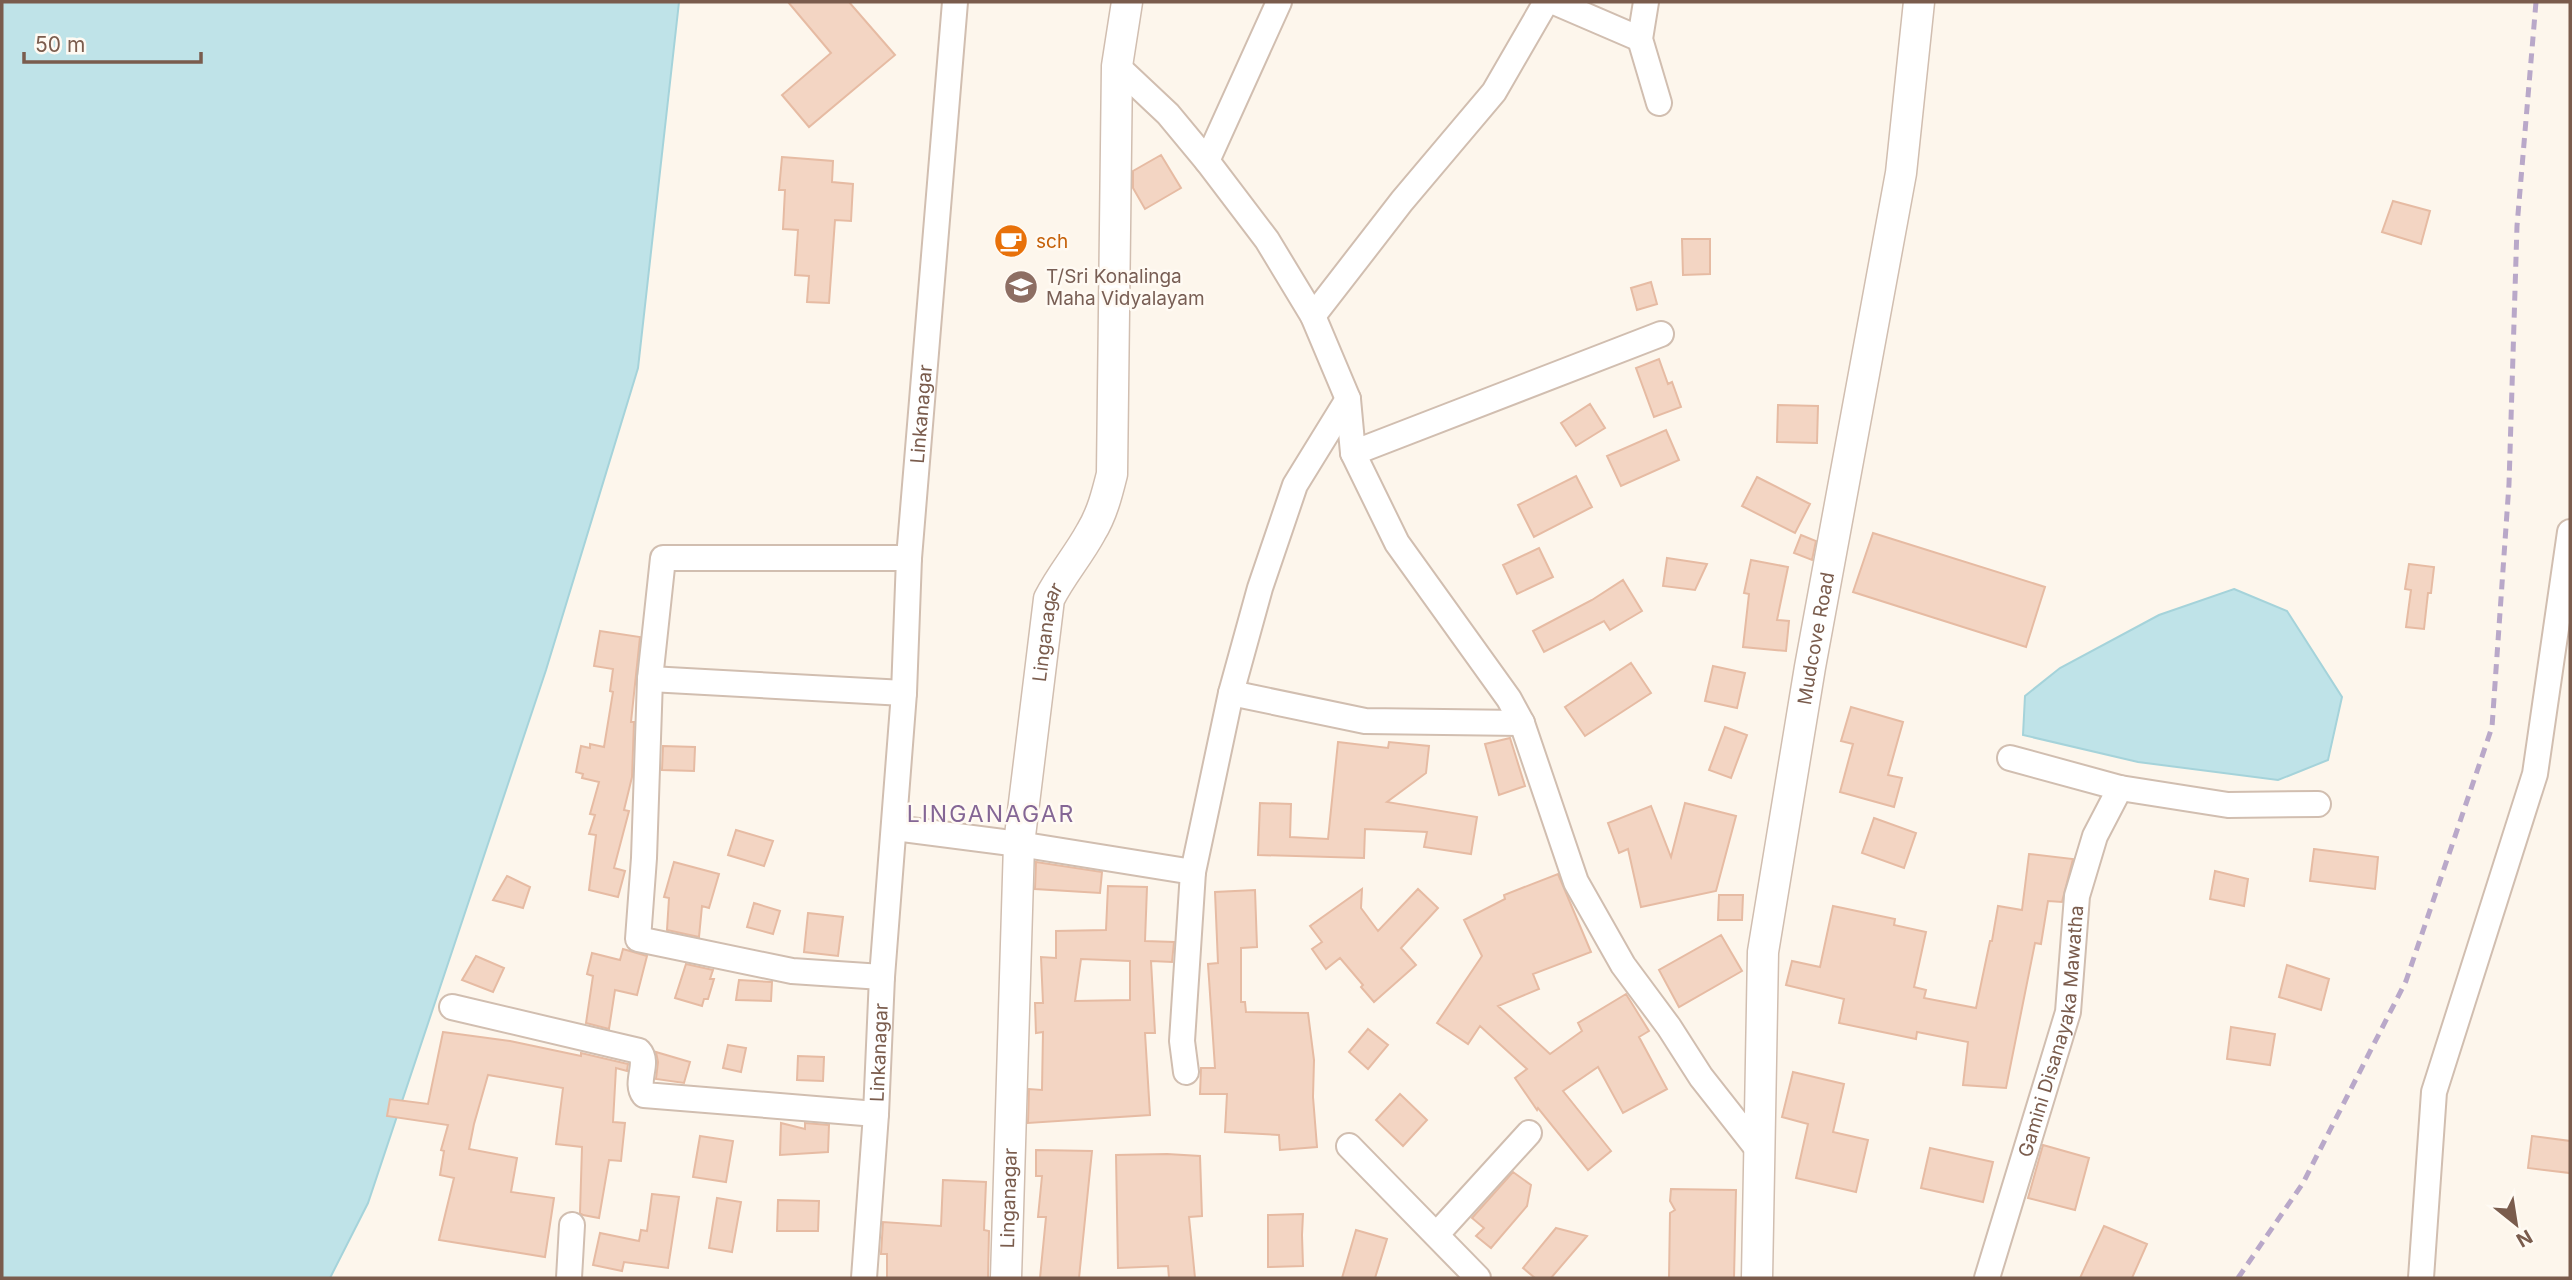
<svg xmlns="http://www.w3.org/2000/svg" width="2572" height="1280" font-family="Inter,sans-serif">
<style>
.water{fill:#bfe3e8;stroke:#a5d3da;stroke-width:2}
.building{fill:#f3d5c3;stroke:#e6bba3;stroke-width:2;fill-rule:evenodd}
.lines{fill:none;stroke-linecap:round;stroke-linejoin:round}
.minor-casing{stroke:#d1beb0;stroke-width:28}
.tertiary-casing{stroke:#d1beb0;stroke-width:33}
.minor{stroke:#fff;stroke-width:24}
.tertiary{stroke:#fff;stroke-width:30}
.rail{stroke:#b9a8c9;stroke-width:5;stroke-dasharray:10 7;stroke-linecap:butt}
.labels{text-anchor:middle;dominant-baseline:central;stroke-width:5;stroke-linejoin:round;paint-order:stroke}
.food-label{font-size:19px;fill:#c56008;stroke:#fffaf3;text-anchor:start}
.education-label{font-size:19px;fill:#785e54;stroke:#fffaf3;text-anchor:start}
.street-label{font-size:19px;fill:#7a5c4d;stroke:#fffaf3}
.quarter-label{font-size:23px;letter-spacing:2px;fill:#846695;stroke:#fffaf3}
</style>
<rect width="100%" height="100%" fill="#fdf6ec"/>
<path class="water" d="M2,2H679L638,368L546,670L368,1203L330,1278H2Z
M2234,589L2287,611L2342,697L2328,760L2278,780L2138,762L2023,735L2025,696L2060,668L2159,615Z"/>
<path class="building" d="M788,2H849L895,55L809,127L782,95L831,53Z
M1161,155L1181,188L1145,209L1133,188V171Z
M782,157L833,161L832,182L853,184L851,221L835,220L829,303L807,302L809,276L795,275L798,230L783,229L785,190H779Z
M2393,201L2430,211L2421,244L2382,232Z
M1682,239H1710V274L1683,275Z
M1651,282L1657,304L1637,310L1631,288Z
M1659,359L1668,384L1672,382L1681,407L1654,417L1636,368Z
M1590,404L1605,428L1576,446L1561,423Z
M1778,405L1818,406L1817,443L1777,442Z
M1666,430L1679,460L1621,486L1607,456Z
M1576,476L1592,507L1534,537L1518,505Z
M1757,477L1810,504L1795,533L1742,506Z
M1873,533L2045,587L2026,647L1853,592Z
M1801,535L1816,541L1812,560L1794,553Z
M1539,548L1553,577L1517,594L1503,565Z
M1667,558L1707,564L1695,590L1663,586Z
M1751,560L1788,567L1777,620L1789,621L1786,651L1743,647L1749,594L1744,593Z
M2409,564L2434,567L2431,593H2428L2424,629L2406,627L2411,590L2405,589Z
M1623,580L1642,611L1610,630L1604,621L1544,652L1533,631L1592,600Z
M600,631L640,637L631,722H634L632,777L624,810L629,811L614,868L625,871L618,897L589,890L596,835L589,834L595,815L590,814L599,782L582,778L583,774L576,772L581,746L590,748V744L604,747L613,692L610,691L613,669L594,666Z
M1631,663L1651,693L1585,736L1565,707Z
M1713,666L1745,673L1737,708L1705,701Z
M1851,707L1903,722L1888,775L1902,778L1894,807L1840,792L1853,744L1841,741Z
M1725,727L1747,735L1731,778L1709,770Z
M1510,738L1525,786L1499,795L1485,744Z
M1338,742L1388,748L1389,742L1429,746L1426,773L1387,802L1477,817L1471,854L1424,847L1427,832L1365,829L1364,858L1258,855L1260,803L1291,804L1290,837L1328,839Z
M663,746L695,747L694,771L662,770Z
M1685,803L1736,816L1716,891L1641,907L1628,849L1619,853L1608,823L1651,806L1671,857Z
M1874,818L1916,833L1904,868L1862,853Z
M736,830L773,841L764,866L728,855Z
M2314,849L2378,857L2375,889L2310,881Z
M2029,854L2073,859L2062,902L2048,901L2041,944L2035,943L2006,1088L1963,1085L1968,1042L1917,1032L1916,1039L1839,1023L1844,999L1786,985L1792,961L1820,967L1833,906L1895,919L1894,925L1926,932L1914,987L1926,990L1924,998L1976,1008L1990,941H1992L1998,906L2022,910Z
M674,862L719,874L709,908L702,906L699,937L667,930L669,898L664,897Z
M1036,862L1102,872L1100,893L1035,889Z
M2215,871L2248,879L2244,906L2210,899Z
M1558,874L1591,952L1533,974L1539,989L1498,1006L1550,1054L1582,1031L1578,1023L1626,994L1649,1031L1639,1037L1667,1089L1623,1113L1598,1067L1563,1091L1611,1151L1588,1170L1538,1108L1537,1110L1515,1078L1527,1069L1480,1026L1468,1044L1437,1023L1482,956L1464,920L1505,899L1504,895Z
M507,876L530,887L523,908L493,900Z
M1108,886L1147,887L1145,941L1174,942L1172,962L1151,961L1155,1033H1145L1150,1115L1028,1123L1029,1089L1042,1090L1043,1032L1036,1033L1035,1003H1043L1041,957L1056,958V931L1106,930ZM1081,959L1130,961V1000L1075,1001Z
M1362,889L1361,908L1378,931L1418,889L1438,908L1401,948L1416,965L1374,1002L1361,987L1363,985L1340,958L1326,969L1312,949L1322,942L1310,926Z
M1255,890L1257,947L1241,948V1002H1245L1246,1012L1308,1013L1314,1060L1313,1097L1317,1147L1280,1150L1279,1135L1225,1132L1227,1094H1200L1201,1068H1215L1208,964L1218,963L1215,892Z
M1719,895H1743L1742,920H1718Z
M754,903L780,911L773,934L747,927Z
M808,913L843,917L838,956L804,952Z
M1721,935L1742,971L1679,1007L1659,970Z
M623,949L647,956L637,995L615,990L609,1029L586,1023L593,976L587,974L592,953L620,960Z
M476,956L504,968L493,992L462,980Z
M686,964L713,970L710,979H714L708,999H704L702,1006L675,998Z
M2287,965L2329,979L2321,1010L2279,997Z
M739,980L772,982L771,1001L736,1000Z
M2231,1027L2275,1034L2270,1065L2227,1059Z
M1368,1029L1388,1045L1368,1069L1349,1052Z
M443,1032L510,1041L581,1056V1053L628,1064L627,1071L616,1068L613,1122L625,1123L621,1161L609,1160L599,1218L583,1215L580,1213L582,1147L556,1144L563,1088L488,1075L474,1124L469,1149L517,1158L511,1192L554,1198L545,1257L439,1240L454,1178L440,1175L444,1151L441,1150L448,1125L387,1116L390,1099L428,1104Z
M728,1045L746,1048L741,1072L723,1068Z
M656,1052L690,1062L684,1083L656,1079L658,1062Z
M798,1056L824,1057L823,1081L797,1080Z
M1793,1072L1844,1084L1833,1132L1868,1140L1856,1192L1796,1178L1808,1124L1782,1117Z
M1400,1094L1427,1120L1403,1146L1376,1120Z
M781,1123L805,1129V1123L829,1125L828,1152L780,1155Z
M700,1136L733,1141L726,1182L693,1177Z
M2532,1136L2570,1141V1173L2528,1168Z
M2043,1145L2089,1158L2075,1210L2028,1198Z
M1930,1148L1993,1162L1983,1202L1921,1188Z
M1036,1150L1092,1151L1079,1278H1040L1046,1217H1038L1042,1176H1036Z
M1167,1154L1200,1156L1202,1216L1189,1217L1195,1278H1169L1168,1266L1118,1268L1116,1155Z
M1513,1172L1531,1185L1527,1206L1491,1248L1476,1236L1484,1228L1472,1218Z
M943,1180L986,1182L984,1230L989,1231L988,1278H887V1254H881L883,1222L941,1226Z
M1671,1189L1736,1190L1734,1278H1669L1670,1213L1675,1210L1670,1201Z
M652,1194L679,1197L668,1268L624,1262L622,1271L593,1265L600,1233L639,1241L641,1230L647,1231Z
M717,1198L741,1202L732,1252L709,1248Z
M778,1200L819,1201L818,1231H777Z
M1303,1214L1302,1235L1303,1266L1268,1267V1215Z
M2104,1226L2147,1244L2132,1278H2080Z
M1556,1228L1587,1236L1551,1278H1535L1523,1268Z
M1356,1230L1387,1239L1375,1278H1342Z"/>
<g class="lines">
<g class="minor-casing">
<g id="minor">
<path d="M1554,2L1640,39"/>
<path d="M1646,2L1640,39L1659,103"/>
<path d="M1117,66L1168,114L1207,161L1267,240L1313,316L1348,399L1353,453L1397,543L1509,699L1522,723L1576,882L1623,965L1669,1027L1701,1077L1760,1152"/>
<path d="M1207,161L1279,2"/>
<path d="M1313,316L1402,201L1494,92L1546,2"/>
<path d="M1353,453L1661,334"/>
<path d="M650,679L904,693"/>
<path d="M1231,693L1365,721L1522,723"/>
<path d="M2010,758L2120,788L2228,805L2318,804"/>
<path d="M895,828L1019,844L1193,872L1231,693L1260,588L1295,485L1348,399"/>
<path d="M882,977L792,971L638,939L644,858L650,679L663,558H909"/>
<path d="M452,1007L639,1051C650,1063 634,1082 644,1095L876,1114"/>
<path d="M1186,1072L1182,1041L1193,872"/>
<path d="M1349,1146L1478,1278"/>
<path d="M1437,1234L1529,1133"/>
<path d="M569,1278L572,1225"/>
<path id="s1" d="M864,1278L876,1114L882,977L904,693L909,558L955,2"/>
<path id="s2" d="M1987,1278L2068,1012L2077,896L2095,836L2120,788"/>
<path d="M2421,1278L2434,1092L2535,774L2570,532"/>
</g>
</g>
<g class="tertiary-casing">
<g id="tertiary">
<path id="s3" d="M1006,1278L1019,844L1049,599C1061,575 1078,556 1091,532C1102,514 1107,494 1112,474L1117,66L1127,2"/>
<path id="s4" d="M1757,1278L1763,952L1810,667L1901,173L1919,2"/>
</g>
</g>
<use href="#minor" class="minor"/>
<use href="#tertiary" class="tertiary"/>
<path class="rail" d="M2238,1278L2303,1183L2406,981L2492,727L2509,484L2517,226L2536,2"/>
</g>
<defs>
<g id="cafe-disc" transform="scale(1.75)"><circle r="9.5" fill="#e8710a" stroke="#fffaf3"/><path d="M-5.5-4.5H6V0H3Q3 3.5 0 3.5H-2.5Q-5.5 3.5-5.5 0ZM3-3.2v2h1.7v-2ZM-6 4.5H4V6H-6Z" fill="#fff"/></g>
<g id="school-disc" transform="scale(1.75)"><circle r="9.5" fill="#8d6e63" stroke="#fffaf3"/><path d="M0-5L7-2L0 1L-7-2ZM-4 1L0 2.5L4 1V4Q0 6-4 4Z" fill="#fff"/></g>
</defs>
<g fill-rule="evenodd">
<use href="#cafe-disc" x="1011" y="241"/>
<use href="#school-disc" x="1021" y="287"/>
</g>
<g class="labels">
<g class="food-label">
<text x="1036" y="241">sch</text>
</g>
<g class="education-label">
<text x="1046" y="276">T/Sri Konalinga<tspan x="1046" dy="22">Maha Vidyalayam</tspan></text>
</g>
<g class="street-label">
<text stroke="none"><textPath href="#s1" startOffset="866">Linkanagar</textPath></text>
<text stroke="none"><textPath href="#s3" startOffset="648">Linganagar</textPath></text>
<text stroke="none"><textPath href="#s4" startOffset="644">Mudcove Road</textPath></text>
<text stroke="none"><textPath href="#s2" startOffset="256">Gamini Disanayaka Mawatha</textPath></text>
<text stroke="none"><textPath href="#s1" startOffset="226">Linkanagar</textPath></text>
<text stroke="none"><textPath href="#s3" startOffset="80">Linganagar</textPath></text>
</g>
<g class="quarter-label">
<text x="991" y="814">LINGANAGAR</text>
</g>
</g>
<rect width="2572" height="1280" fill="none" stroke="#7a5c4d" stroke-width="7"/>
<g transform="translate(2516 1224) rotate(150)" stroke="#fffaf3" stroke-width="5" paint-order="stroke">
<path d="M0-5L12 26L0 18L-12 26Z" fill="#7a5c4d"/>
<text y="-10" font-size="19" font-weight="bold" text-anchor="middle" fill="#7a5c4d">N</text>
</g>
<path d="M24 52v10h177v-10" fill="none" stroke="#7a5c4d" stroke-width="3.5"/>
<text x="35" y="52" font-size="21" fill="#7a5c4d" stroke="#fffaf3" stroke-width="5" paint-order="stroke">50 m</text>
</svg>
